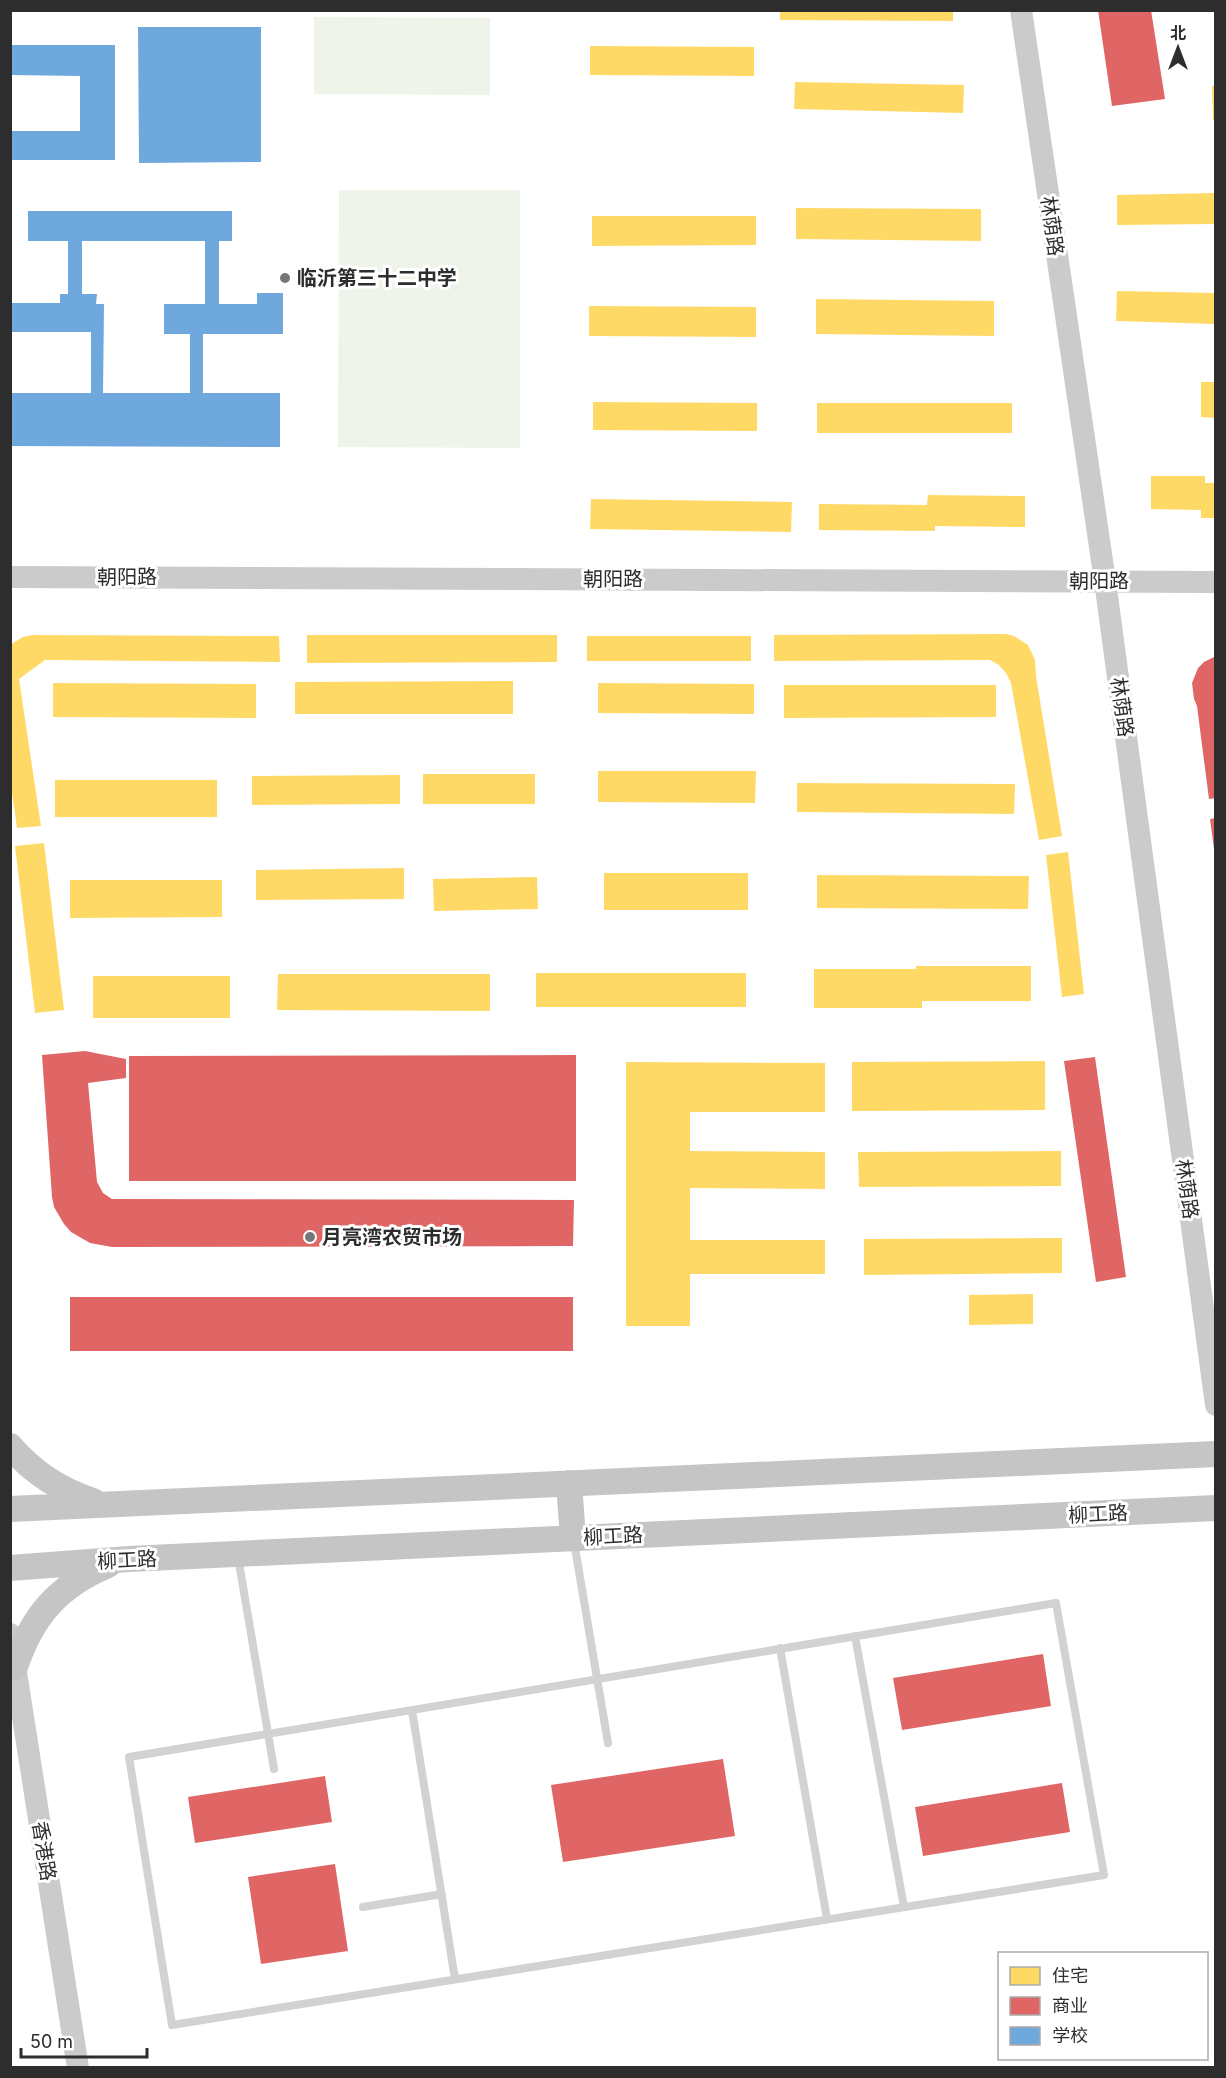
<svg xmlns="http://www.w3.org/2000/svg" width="1226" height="2078" font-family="Inter,'Noto Sans SC',sans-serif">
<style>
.green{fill:#eff4ea}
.homes{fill:#ffd966}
.shops{fill:#e06666}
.schools{fill:#6fa8dc;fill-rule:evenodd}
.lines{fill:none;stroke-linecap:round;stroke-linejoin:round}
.lane{stroke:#d2d2d2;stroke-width:8}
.secondary{stroke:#cbcbcb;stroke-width:22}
.primary{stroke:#c5c5c5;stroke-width:26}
.poi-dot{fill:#767676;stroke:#fff;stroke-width:2}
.labels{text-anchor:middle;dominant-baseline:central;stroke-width:6;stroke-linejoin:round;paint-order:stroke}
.street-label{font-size:20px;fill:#2d2d2d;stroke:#fff}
.poi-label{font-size:20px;font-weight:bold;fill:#2d2d2d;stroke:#fff;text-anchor:start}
</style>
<rect width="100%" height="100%" fill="#fff"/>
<path class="green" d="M314,17L490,18V95L314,94Z
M339,190H520V448L338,447Z"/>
<path class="homes" d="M780,10H953V21L780,20Z
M590,46L754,47V76L590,75Z
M795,82L964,85L963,113L794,109Z
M1212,86H1216V120H1213Z
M1216,193V224L1117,225V195Z
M796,208L981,209V241L796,239Z
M592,216H756V245L592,246Z
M1117,291L1216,293V324L1116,321Z
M816,299L994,301V336L816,334Z
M589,306L756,307V337L589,336Z
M1201,382H1216V418L1201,417Z
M593,402L757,403V431L593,430Z
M817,403H1012V433H817Z
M1151,476H1205V483H1216V518H1201V510L1151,509Z
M928,495L1025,496V527L935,526V531L819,530V504L927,505Z
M591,499L792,502L791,532L590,529Z
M1006,634L1014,636L1028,645L1035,660L1036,676L1062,836L1039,840L1011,683L1006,673L999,665L990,660L774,661V635Z
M32,635L279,636L280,662L45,660L19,679L41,826L17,828L10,778V645L23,637Z
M307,635H557V662L307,663Z
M587,636H751V661H587Z
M513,681V714H295V682Z
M53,683L256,684V718L53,717Z
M598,683L754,684V714L598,713Z
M784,685H996V717L784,718Z
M598,771H756L755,803L598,802Z
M423,774H535V804H423Z
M400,775V804L252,805V776Z
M55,780H217V817H55Z
M797,783L1015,784L1014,814L797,812Z
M44,843L64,1010L35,1013L15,846Z
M1068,852L1084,994L1062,997L1046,855Z
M404,868V899L256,900V870Z
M604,873H748V910H604Z
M817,875L1029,876L1028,909L817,908Z
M537,877L538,909L434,911L433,879Z
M70,880H222V917L70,918Z
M916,966H1031V1001H922V1008H814V969H916Z
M536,973H746V1007H536Z
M278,974H490V1011L277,1010Z
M93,976H230V1018H93Z
M1045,1061V1110L852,1111V1062Z
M626,1062L825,1063V1112H690V1151L825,1152V1189L690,1188V1240H825V1274H690V1326H626Z
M1061,1151V1186L859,1187L858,1152Z
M1062,1238V1273L864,1275V1239Z
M1033,1294V1324L969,1325V1295Z"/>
<path class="shops" d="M1098,10H1151L1165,99L1112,106Z
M1216,656V798L1209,799L1197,706L1194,699L1192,683L1198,668L1204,662Z
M1216,818V849H1214L1210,819Z
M85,1051L126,1059V1078L88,1083L97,1182L103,1193L112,1199L574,1200L573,1246L112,1247L90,1243L71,1232L64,1224L54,1207L52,1197L42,1055Z
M576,1055V1181H129V1056Z
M1095,1057L1126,1277L1096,1282L1064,1061Z
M70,1297H573V1351H70Z
M1043,1654L1051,1706L902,1730L893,1678Z
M723,1759L735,1836L563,1862L551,1785Z
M325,1776L332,1822L195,1843L188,1797Z
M1062,1783L1070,1832L923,1856L915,1807Z
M335,1864L348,1951L261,1964L248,1877Z"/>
<path class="schools" d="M138,27H261V162L139,163Z
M10,45H115V160H10V131H80V76L10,75Z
M28,211H232V241H219V304H257V293H283V334H203V393H280V447L10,446V393H91V332H10V303H60V294H68V241H28ZM82,241H205V304H164V334H190V393H103L104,304H96L97,294H82Z"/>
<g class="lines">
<path class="lane" d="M574,1542L608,1743
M238,1557L274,1769
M1056,1603L1104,1875L172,2025L129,1757Z
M855,1636L904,1907
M780,1648L827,1919
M412,1710L455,1979
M363,1907L442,1894"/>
<path class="secondary" d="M1021,10L1105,581L1216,1405
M10,577L1216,582
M10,1634L78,2068"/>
<path class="primary" d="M10,1446C32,1472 62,1491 93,1501
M569,1483L573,1538
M10,1509L1216,1454
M10,1568L129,1559L1216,1508
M15,1667C32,1616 58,1586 108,1565"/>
</g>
<g class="poi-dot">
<circle cx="285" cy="278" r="6"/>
<circle cx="310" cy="1237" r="6"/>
</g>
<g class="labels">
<g class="street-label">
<text transform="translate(1052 226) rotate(82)">林荫路</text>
<text x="127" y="577">朝阳路</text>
<text x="613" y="579">朝阳路</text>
<text x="1099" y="581">朝阳路</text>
<text transform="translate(1122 707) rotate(82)">林荫路</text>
<text transform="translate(1187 1189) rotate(82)">林荫路</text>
<text transform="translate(1098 1514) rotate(-3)">柳工路</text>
<text transform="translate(613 1536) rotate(-3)">柳工路</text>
<text transform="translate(127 1560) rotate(-3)">柳工路</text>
<text transform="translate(44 1851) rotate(81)">香港路</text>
</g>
<g class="poi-label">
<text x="297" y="278">临沂第三十二中学</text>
<text x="322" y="1237">月亮湾农贸市场</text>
</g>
</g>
<rect width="1226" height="2078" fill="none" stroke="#2d2d2d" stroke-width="24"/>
<rect x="998" y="1952" width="210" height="108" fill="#ffffff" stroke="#ababab" stroke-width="1.5"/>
<rect x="1010" y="1967" width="30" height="18" fill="#ffd966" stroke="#ababab" stroke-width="1.5"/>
<text x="1052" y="1982" font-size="18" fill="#2d2d2d">住宅</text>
<rect x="1010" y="1997" width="30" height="18" fill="#e06666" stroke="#ababab" stroke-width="1.5"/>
<text x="1052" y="2012" font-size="18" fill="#2d2d2d">商业</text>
<rect x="1010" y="2027" width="30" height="18" fill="#6fa8dc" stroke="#ababab" stroke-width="1.5"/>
<text x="1052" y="2042" font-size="18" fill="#2d2d2d">学校</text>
<g transform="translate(1178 48)" stroke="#ffffff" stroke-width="4.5" paint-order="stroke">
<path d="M0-4.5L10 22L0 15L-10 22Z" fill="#2d2d2d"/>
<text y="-9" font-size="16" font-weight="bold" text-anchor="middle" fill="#2d2d2d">北</text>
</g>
<path d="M21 2048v9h126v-9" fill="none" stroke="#2d2d2d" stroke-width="3"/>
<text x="30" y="2048" font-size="18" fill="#2d2d2d" stroke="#ffffff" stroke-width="4.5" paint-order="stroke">50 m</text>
</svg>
